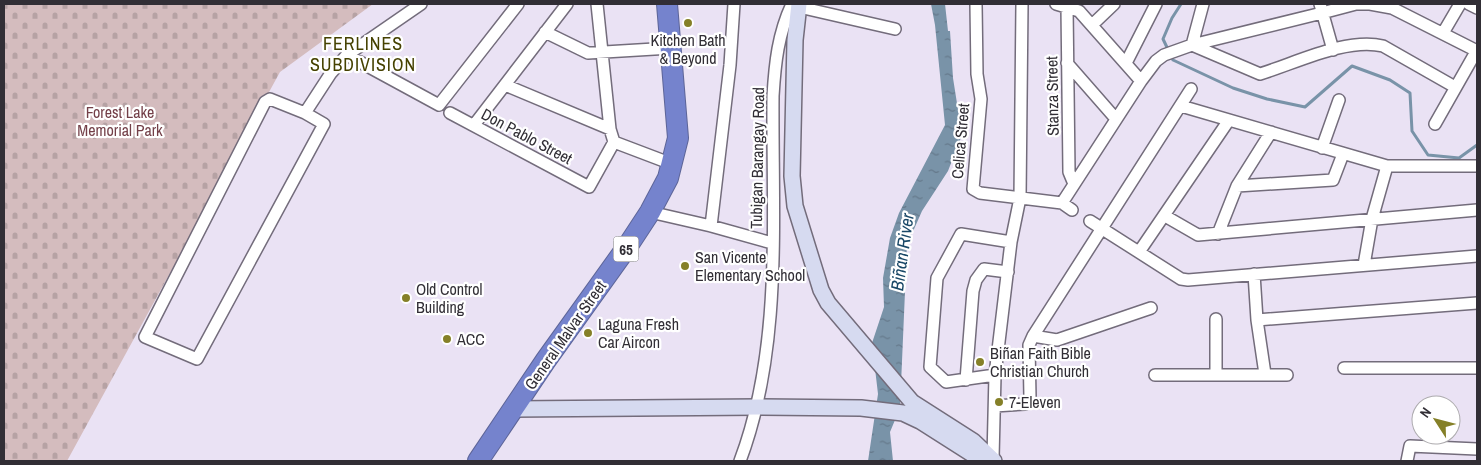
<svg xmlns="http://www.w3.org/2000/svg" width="1481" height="465" font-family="'Archivo Narrow',sans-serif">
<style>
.cemetery{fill:url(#cemetery-stones)}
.water{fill:url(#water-ripples)}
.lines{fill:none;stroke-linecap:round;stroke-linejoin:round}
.stream{stroke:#7993a8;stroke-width:3}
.street-casing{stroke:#736c7b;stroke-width:14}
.secondary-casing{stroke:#736c7b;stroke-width:18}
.highway-casing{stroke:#5d6598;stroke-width:22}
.street{stroke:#fff;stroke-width:11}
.secondary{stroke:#d6daf0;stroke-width:15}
.highway{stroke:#7583cd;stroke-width:20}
.poi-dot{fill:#858028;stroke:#fff;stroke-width:2}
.labels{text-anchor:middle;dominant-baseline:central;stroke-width:4.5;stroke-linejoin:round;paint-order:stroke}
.shield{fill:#fff;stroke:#6f6d72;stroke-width:1}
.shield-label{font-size:15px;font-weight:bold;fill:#312e35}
.poi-label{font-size:16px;fill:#312e35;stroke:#fff;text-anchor:start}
.street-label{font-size:16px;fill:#312e35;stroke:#fff}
.park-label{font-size:16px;fill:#733f48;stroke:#fff}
.neighbourhood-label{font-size:18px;letter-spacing:1px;fill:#454100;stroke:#fff}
.water-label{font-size:18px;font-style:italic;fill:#1a4867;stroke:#fff}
</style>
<defs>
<pattern id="cemetery-stones" width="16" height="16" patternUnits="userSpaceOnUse" patternTransform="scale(1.25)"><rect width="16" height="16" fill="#d4bcbe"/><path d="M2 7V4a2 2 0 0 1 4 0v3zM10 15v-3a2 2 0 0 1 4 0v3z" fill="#b6a2a4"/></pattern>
<pattern id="water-ripples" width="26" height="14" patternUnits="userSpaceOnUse" patternTransform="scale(1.25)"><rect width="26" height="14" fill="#7993a8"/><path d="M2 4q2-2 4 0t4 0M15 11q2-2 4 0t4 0" fill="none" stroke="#64788a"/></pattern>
</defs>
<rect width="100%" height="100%" fill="#eae2f4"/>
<path class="cemetery" d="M4,4H373L280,72L67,461H4Z"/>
<path class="water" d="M931,4H945L948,31H950L953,78L962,135L948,171L922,211L907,245L900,408L890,432L893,461H868L878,394L872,343L884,307L883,278L890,238L899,213L945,125L935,25Z"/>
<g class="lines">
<path class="stream" d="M1181,4L1172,18L1163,39L1173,60L1233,88L1267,99L1305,107L1352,66L1390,80L1410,93L1412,131L1428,155L1459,158L1477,145"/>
<g class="street-casing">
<path id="street" d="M976,4L977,74L981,99L973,189L980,193L1062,203L1072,210
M1056,4L1079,11L1141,81
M1320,4L1333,50
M1469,4L1477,8
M799,7L895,29
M1067,7L1069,172L1074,184
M1092,25L1114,4
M545,32L588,53L671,48
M1443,33L1460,4
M1192,45L1260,74C1296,63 1347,37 1383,46L1455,87
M1192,45L1203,4
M347,55L439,105L518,4
M1067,63L1116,119
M1126,63L1156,4
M505,85L610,129
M270,99L305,113L324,124L197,359L145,337L265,102Z
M1181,106L1387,166H1477
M305,113L331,73L347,55L421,4
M450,113L589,187L614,142L610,129L597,4
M1435,124L1477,50
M474,125L567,4
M614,142L672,164
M1322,148L1339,100
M1237,186L1333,180L1343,154
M1062,203L1141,81L1156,61L1164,55L1192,45L1322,13L1356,4H1370L1392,8L1477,51
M650,212L711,226L772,243
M1165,216L1198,235L1477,210
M1090,221L1181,279L1188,280L1477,256
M711,226L730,65L734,4
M1218,234L1237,186L1271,132
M1139,252L1229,120
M1364,265L1372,219L1387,166
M1254,274L1257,320L1265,374
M1257,320L1477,303
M1033,336L1057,340L1151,308
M1344,368H1477
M1216,374V319
M995,375L946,382L930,367L937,278L961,234L1011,242
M1155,375H1287
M966,380L973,291L976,280L984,269L1008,272
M995,406L1025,404L1030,398L1029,345L1033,336L1191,89
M993,458L995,375L1011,242L1020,198L1022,4
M740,461C783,347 772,216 773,96C775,63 778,34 792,4
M1407,461L1410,446L1477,449"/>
</g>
<g class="secondary-casing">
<path id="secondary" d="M799,4L795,40L792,176L795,206L821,290L828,303L912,402L973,441L994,461
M513,409L758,407L861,408L903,413L920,421L983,461"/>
</g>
<g class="highway-casing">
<path id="highway" d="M478,461L546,360L627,247L650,212L668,178L678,138L667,4"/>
</g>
<use href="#street" class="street"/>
<use href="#secondary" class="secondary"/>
<use href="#highway" class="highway"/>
</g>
<g class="poi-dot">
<circle cx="688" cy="23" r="5"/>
<circle cx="685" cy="266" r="5"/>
<circle cx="406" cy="298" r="5"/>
<circle cx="588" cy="333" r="5"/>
<circle cx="447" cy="339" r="5"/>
<circle cx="980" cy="362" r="5"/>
<circle cx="999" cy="402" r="5"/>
</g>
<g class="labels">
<rect class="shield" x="613.5" y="236.5" width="25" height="25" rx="4"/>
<g class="shield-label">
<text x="626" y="249">65</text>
</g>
<g class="poi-label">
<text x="688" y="40" text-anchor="middle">Kitchen Bath<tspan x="688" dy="18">&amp; Beyond</tspan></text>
<text x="695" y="257">San Vicente<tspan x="695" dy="18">Elementary School</tspan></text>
<text x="416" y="289">Old Control<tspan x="416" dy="18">Building</tspan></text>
<text x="598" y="324">Laguna Fresh<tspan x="598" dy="18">Car Aircon</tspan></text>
<text x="457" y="339">ACC</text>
<text x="990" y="353">Biñan Faith Bible<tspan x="990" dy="18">Christian Church</tspan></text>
<text x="1009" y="402">7-Eleven</text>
</g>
<g class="street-label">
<text transform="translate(1052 96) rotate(-91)">Stanza Street</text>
<text transform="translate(527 136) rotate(28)">Don Pablo Street</text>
<text transform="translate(960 141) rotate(-85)">Celica Street</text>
<text transform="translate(757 158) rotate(-89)">Tubigan Barangay Road</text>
<text transform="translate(565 335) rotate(-55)">General Malvar Street</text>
</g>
<g class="park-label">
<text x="120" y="112">Forest Lake<tspan x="120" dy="18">Memorial Park</tspan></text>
</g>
<g class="neighbourhood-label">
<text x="363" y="43">FERLINES<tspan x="363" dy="21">SUBDIVISION</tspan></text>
</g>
<g class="water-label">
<text transform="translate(902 252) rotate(-82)">Biñan River</text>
</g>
</g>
<rect width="1481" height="465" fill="none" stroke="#312e35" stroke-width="10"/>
<g transform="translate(1436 420) rotate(306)"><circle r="24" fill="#ffffff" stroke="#adabae"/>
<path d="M0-4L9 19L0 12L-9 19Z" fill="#858028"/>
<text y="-8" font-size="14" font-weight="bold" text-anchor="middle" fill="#312e35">N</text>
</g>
</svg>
